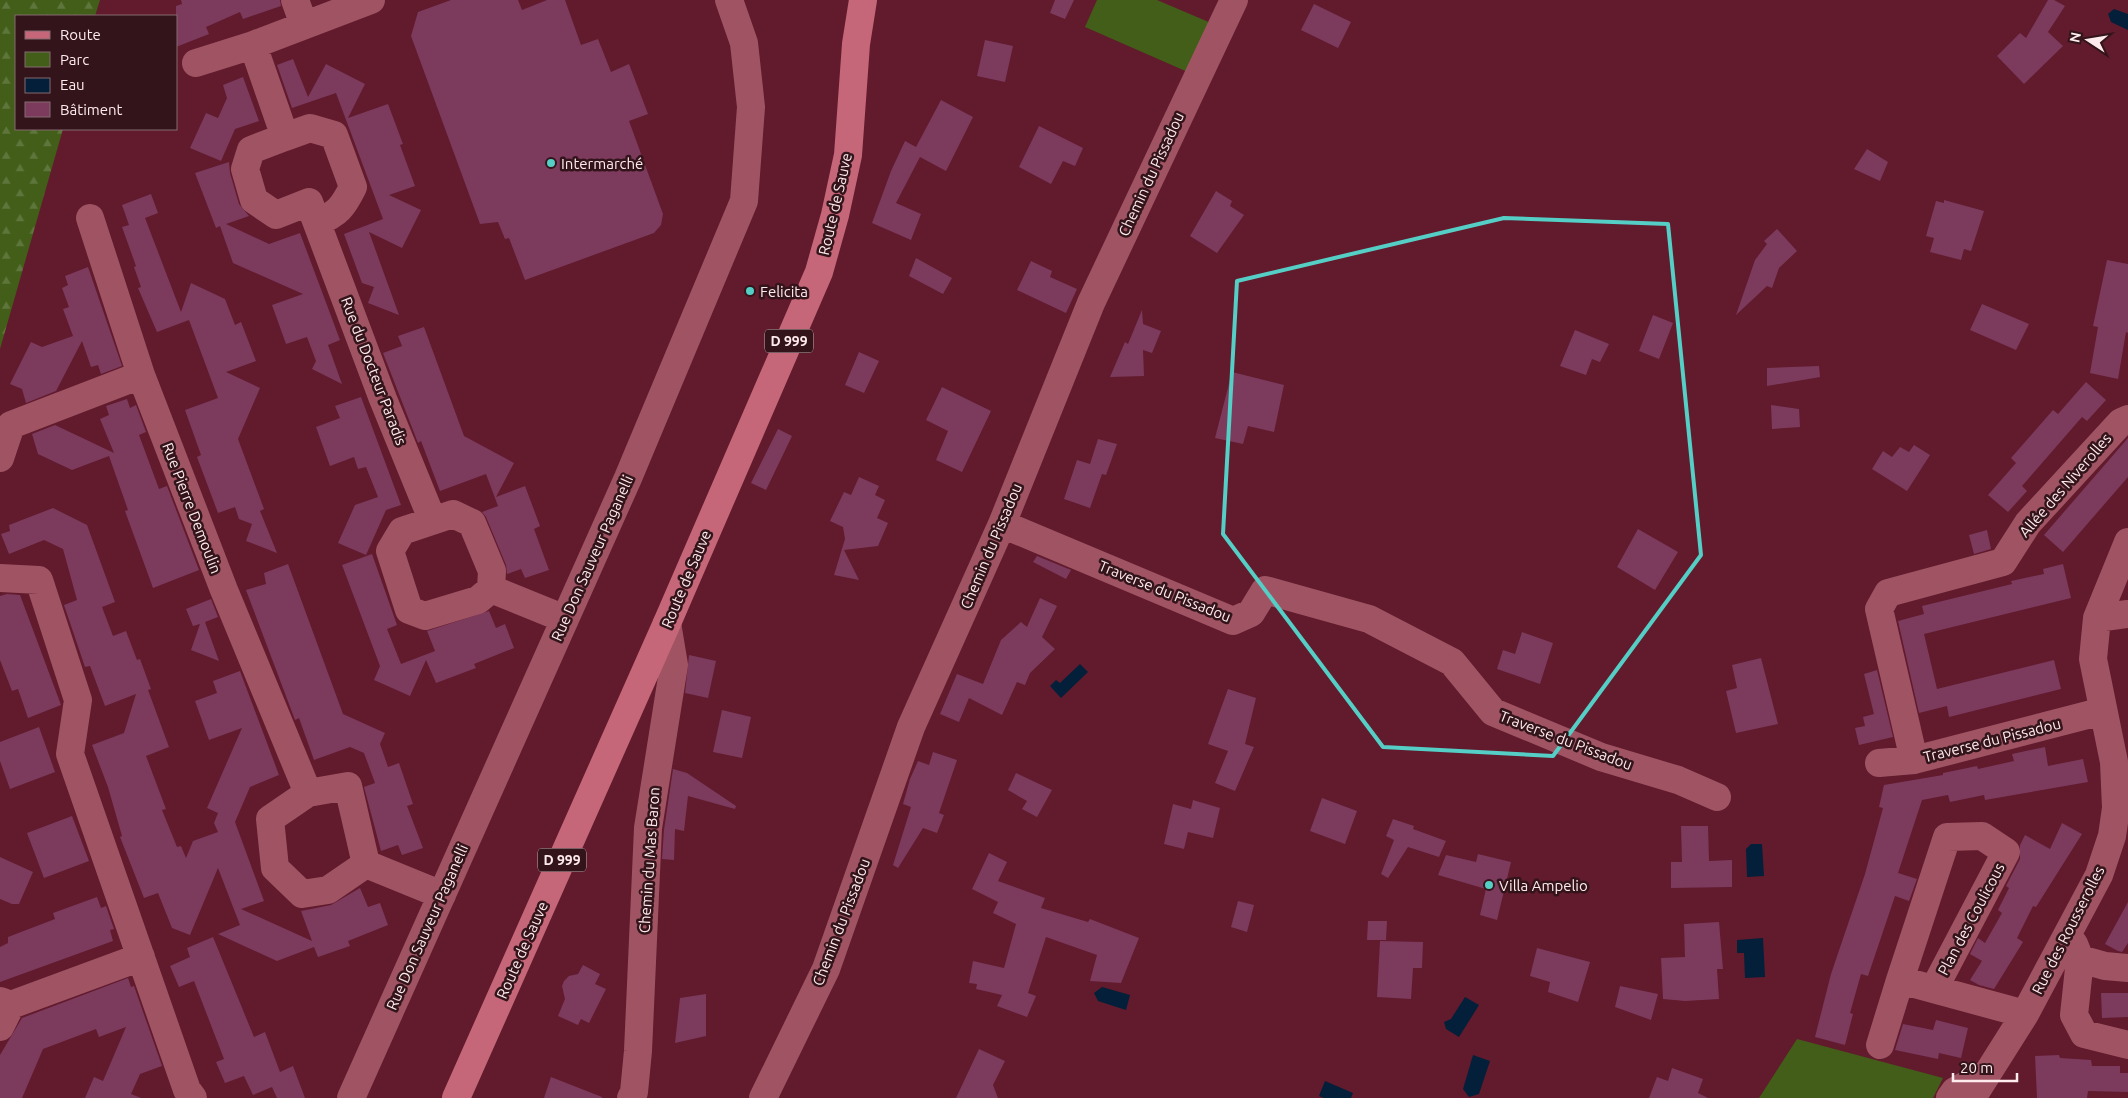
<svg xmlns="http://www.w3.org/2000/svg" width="2128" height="1098" font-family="Ubuntu,sans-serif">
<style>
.forest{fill:url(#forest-firs)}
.park{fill:#425e19}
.water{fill:#031f39}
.building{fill:#7c3a5d}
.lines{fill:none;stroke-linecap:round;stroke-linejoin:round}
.minor{stroke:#a05463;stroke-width:28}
.major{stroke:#c66779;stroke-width:28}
.marked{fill:none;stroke:#55cec5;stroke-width:4;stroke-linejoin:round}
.poi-dot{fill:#55cec5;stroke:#33141a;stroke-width:2}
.labels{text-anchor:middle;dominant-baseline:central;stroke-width:5;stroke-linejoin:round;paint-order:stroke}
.shield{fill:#33141a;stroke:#c1aaae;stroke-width:1}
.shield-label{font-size:14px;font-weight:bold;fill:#feebee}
.poi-label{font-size:15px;fill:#feebee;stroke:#33141a;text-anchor:start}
.street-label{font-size:15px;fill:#feebee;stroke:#33141a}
</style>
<defs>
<pattern id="forest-firs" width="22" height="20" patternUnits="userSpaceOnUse" patternTransform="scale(1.25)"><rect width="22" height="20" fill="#425e19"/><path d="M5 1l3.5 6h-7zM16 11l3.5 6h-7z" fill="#5e753b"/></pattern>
</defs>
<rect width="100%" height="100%" fill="#611b2d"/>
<path class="forest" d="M0,0H100L95,16H16V129H63L0,349Z"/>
<path class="park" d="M1097,0H1157L1211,23L1190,73L1085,27Z
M1797,1039L1943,1078L1933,1098H1759Z"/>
<path class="water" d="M2114,9L2128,14V30L2111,22L2108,14Z
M1080,664L1088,672L1061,698L1050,686L1056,680L1060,683Z
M1751,844H1762L1764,876L1747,877L1746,849Z
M1763,938L1765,977L1745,978L1744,953H1737V940Z
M1102,987L1130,995L1126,1010L1098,1001L1094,993Z
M1465,997L1479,1005L1459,1037L1446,1029L1444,1022L1451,1019Z
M1473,1055L1490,1061L1479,1094L1469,1097L1463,1089Z
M1325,1081L1353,1093L1351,1098H1324L1319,1096Z"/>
<path class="building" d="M181,0H280L281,6L243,19L240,12L206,27L209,34L176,47V6L182,4Z
M451,0H518L522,10L547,0H565L581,45L598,39L611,72L629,64L648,114L629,121L663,214L661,225L654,233L525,280L509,238L505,239L498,222L480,224L411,36L418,12Z
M1055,0H1074L1065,19L1050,13Z
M2048,0H2054L2065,6L2048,32L2063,46L2024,84L1997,56L2020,33L2026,38Z
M1314,4L1351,22L1338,48L1301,30Z
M985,40L1013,46L1005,82L977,76Z
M293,59L308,97L326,64L365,84L348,118L388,104L403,144L400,145L415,186L389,195L421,210L402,248L369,232L399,315L368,303L374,287L362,283L344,234L383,219L336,93L292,108L277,65Z
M243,77L259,121L235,129L221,161L190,148L206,113L218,118L227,98L223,85Z
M941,100L973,117L946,171L920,157L896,203L921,214L911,240L872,223L891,171L905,141L916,147Z
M1039,126L1083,148L1075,166L1063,161L1051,184L1019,167Z
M1867,149L1888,162L1880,181L1854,169Z
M229,162L230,173L239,204L249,216L226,224L269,244L300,233L340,340L328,345L342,384L312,369L316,361L307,337L286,344L272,305L303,294L233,263L220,226L216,228L195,173Z
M1216,191L1232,201L1230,206L1244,215L1217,253L1190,236Z
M151,194L158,213L145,218L181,312L191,283L225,299L235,325L241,322L256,361L226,372L260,388L238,439L264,509L260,511L277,553L246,541L252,524L239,519L235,507L218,513L197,457L201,455L185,410L218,398L189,320L157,332L138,288L141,287L134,267L136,266L122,227L129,225L122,205Z
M1944,200L1984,211L1971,251L1964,249L1961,260L1930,252L1934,238L1926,236L1936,201L1944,203Z
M1777,229L1797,251L1779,268L1772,288L1767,286L1736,315L1755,260L1767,244L1764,241Z
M916,258L952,278L943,294L909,276Z
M2107,260L2128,264V333L2126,332L2118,379L2090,373L2098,327L2093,326Z
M1031,261L1052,271L1050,277L1077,289L1066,313L1017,290Z
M88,267L122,366L101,374L98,365L91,367L82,341L56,391L26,403L22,389L10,384L31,342L42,347L73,336L63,309L69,307L62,288L68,285L65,276Z
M1982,304L2029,324L2016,350L1970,330Z
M1142,310L1143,324L1161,331L1152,353L1143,350L1144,376L1110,377L1125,342L1128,344Z
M1653,315L1673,323L1659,359L1639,351Z
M424,327L464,436L514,463L496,497L525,486L540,526L534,529L549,570L525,578L521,569L507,574L506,565L486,517L482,512L498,506L486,474L440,491L421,441L418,443L383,353L402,346L398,336Z
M1575,330L1609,344L1600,362L1592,359L1586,375L1560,366Z
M859,352L879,361L864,393L845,385Z
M1819,366L1820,377L1767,386V368Z
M1232,372L1284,385L1274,432L1248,426L1243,444L1215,438Z
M2086,382L2106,400L2087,421L2082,417L2022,486L2027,491L2008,512L1988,495L2016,463L2011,458L2053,410L2058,414Z
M942,387L991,411L962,472L936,460L948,431L926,420Z
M361,397L401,505L386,510L366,555L338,543L355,505L378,497L366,467L358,469L354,457L330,466L316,427L340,418L335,406Z
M127,399L130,408L136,405L146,432L139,435L159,489L167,486L199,570L153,588L125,511L128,510L109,456L72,470L38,454L32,434L55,425L114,453L100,419L109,415L106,406Z
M1771,405L1799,409L1800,427L1772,429Z
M778,429L792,436L766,490L751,483Z
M2128,438V477L2063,552L2044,535Z
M1098,439L1117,444L1106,475L1102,474L1090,508L1064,499L1077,460L1090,464Z
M1914,445L1930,455L1907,491L1872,469L1883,451L1892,457L1900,447L1909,452Z
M859,477L879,486L875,495L885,500L877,518L888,523L878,546L844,550L859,580L834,575L845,539L843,527L830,521L844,492L851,495Z
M53,508L87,525L115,602L102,607L113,636L126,631L137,660L140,659L151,689L148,690L169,747L146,756L166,809L162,810L177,847L181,846L186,858L193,841L218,832L214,823L218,813L207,808L242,728L209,740L195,701L217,693L213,681L240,671L279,775L250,787L235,822L264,901L241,909L312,941L301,911L331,905L360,888L368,907L380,903L388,925L348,941L350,946L318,957L314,947L277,961L218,934L240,925L218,868L190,935L172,928L158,893L144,898L120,837L122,836L108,787L92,745L124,733L136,694L105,706L90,666L85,667L64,605L77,600L63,549L44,540L9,554L1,534L10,531L9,525Z
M1638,529L1678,552L1655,590L1617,567Z
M1987,530L1991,549L1974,554L1969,535Z
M372,554L397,625L387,629L401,664L435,651L427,631L489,611L496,628L505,624L514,648L474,664L476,668L436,683L426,660L410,696L374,680L380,666L342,565Z
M1037,556L1071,570L1066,579L1033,562Z
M288,564L343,714L385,733L380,744L388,767L399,763L413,804L407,806L423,848L402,855L398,845L381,851L364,787L375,783L364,753L350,747L314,760L299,718L295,720L246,590L266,584L264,573Z
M2063,564L2071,598L1924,634L1937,689L2054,660L2061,689L1949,717L1947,706L1919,713L1898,621L1924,614L1922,606L2012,584L2011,581L2044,574L2043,569Z
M7,594L20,595L61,705L28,718L18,689L12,691L0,660V596Z
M1040,598L1057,606L1042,637L1055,649L1030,673L1025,685L1017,682L1002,715L969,698L959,722L940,714L957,674L983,684L1001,640L1021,622L1027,627Z
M211,599L218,617L205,622L219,661L191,650L200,624L193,626L186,609Z
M1522,632L1553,643L1540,684L1497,669L1503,650L1515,654Z
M689,655L716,661L708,698L685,693Z
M1761,658L1778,724L1736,733L1726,691L1737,688L1732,665Z
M1877,670L1893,737L1859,745L1855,728L1865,726L1863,717L1874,714L1864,674Z
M1228,689L1256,698L1245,744L1254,747L1235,791L1215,783L1228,751L1208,744Z
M722,710L751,717L742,758L713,752Z
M39,727L55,772L10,789L0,761V742Z
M2045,747L2048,766L2083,759L2088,782L1985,800L1984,795L1950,802L1948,795L1922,800L1898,873L1917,879L1909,901L1895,896L1868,976L1861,974L1850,1013L1853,1014L1845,1045L1815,1037L1831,974L1865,874L1883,808L1879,807L1884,785L1943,775V773L1977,766L1978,769L2014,761L2012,754Z
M933,752L957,760L939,813L944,815L937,833L923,828L898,868L893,865L911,807L903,804L910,779L918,761L929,765Z
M673,769L687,773L736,806L735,809L688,796L684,831L675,829L674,860L662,859L664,830Z
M1016,773L1052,790L1037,817L1022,809L1027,801L1008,790Z
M1322,798L1357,811L1345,844L1310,831Z
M1193,800L1220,808L1213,838L1188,832L1184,849L1164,844L1173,804L1191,809Z
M72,816L89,861L44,878L27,833Z
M1393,819L1414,826L1413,829L1446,841L1439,857L1408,847L1388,878L1381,874L1394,840L1386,836Z
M2062,823L2082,834L2036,907L2033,906L2017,938L2023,942L1994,989L1979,985L1970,980L1982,961L1970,954L1978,938L1985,943L2002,913L1998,910L2009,888L2006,886L2020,859V845L2025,835L2050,849Z
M1681,826H1708L1709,861L1732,860V887L1671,888V862H1682Z
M989,853L1007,862L998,881L1045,898L1041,908L1088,922L1090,919L1139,938L1121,983L1090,981L1097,955L1046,937L1028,993L1036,996L1027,1017L997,1006L1002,995L976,989L977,984L969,983L973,961L1004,968L1016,924L993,913L998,902L972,889Z
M1478,854L1511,862L1497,920L1480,915L1486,889L1438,875L1446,855L1476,862Z
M0,857L33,872L19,904H12L0,899Z
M97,897L101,908L106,906L114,929L110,930L113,941L0,982V947L8,943V937L55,919L53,913Z
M1238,901L1254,905L1247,932L1231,927Z
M2128,902V943L2122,952L2118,951L2105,944Z
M1368,921H1387L1386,940H1367Z
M1719,922L1723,969H1717L1719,999L1685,1001L1663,999L1661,958L1685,957L1684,924Z
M213,937L254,1037L265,1032L280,1072L293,1066L305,1098H277L272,1087L253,1095L244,1076L225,1083L216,1062L224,1059L194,981L179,987L170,966L190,957L187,948Z
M1380,941L1423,942L1422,968H1413L1411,999L1377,997Z
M1537,948L1590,962L1578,1002L1548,992L1550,982L1530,976Z
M583,965L600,974L595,984L606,989L589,1023L581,1019L578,1025L558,1016L565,999L562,986L564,981L569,976L578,974Z
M128,978L131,987L134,986L162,1066L140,1074L131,1094L141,1098H85L94,1077L103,1081L126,1027L99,1037L96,1029L43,1049L22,1098H0V1055L22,1018Z
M1620,986L1658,994L1651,1020L1615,1007Z
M2101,993H2128V1017L2102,1018Z
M706,994V1036L675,1043L680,998Z
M1936,1020L1968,1028L1961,1058L1939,1053L1938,1059L1895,1050L1903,1024L1933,1030Z
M979,1049L1005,1061L993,1085L998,1098H956Z
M2059,1055L2060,1058L2091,1060L2092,1066H2120V1073H2128V1092L2088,1091L2087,1098H2037L2035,1056Z
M1672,1068L1703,1079L1698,1093L1708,1098H1649L1657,1077L1668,1081Z
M551,1077L602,1097V1098H544Z"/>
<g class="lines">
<path class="minor" d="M295,0L304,25
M253,45L285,137L251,150L245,169L254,200L276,215L309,202L383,399L432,519
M196,63L253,45L371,0
M285,137L310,128L334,135L353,187C343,207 338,214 317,222
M90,218L141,375L224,590L308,793L348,786L366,864
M0,458L11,425L141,375
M453,514L472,523L492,571L491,589L478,600L425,616L409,610L390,551L402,531Z
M1002,524L1233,621L1251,613L1265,590L1369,619L1452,662L1493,712L1601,757L1678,780L1717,797
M0,578L39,580L78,700L70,754L187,1090L193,1098
M491,589L565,619
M2097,618L2128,614
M1914,760L1879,609L1888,593L2003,562L2028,523L2121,422L2128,419
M1879,763L1914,760L2103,711
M308,793L270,819L275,868L302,894L328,890L366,864L442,895
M2074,944L2080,959L2105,966L2128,968
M2080,959L2074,1015L2084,1034L2128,1045
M1934,989L2006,852L1982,836L1947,837L1900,980L2025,1014
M0,1001L11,1005L141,957
M0,1027L11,1005
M1880,1045L1900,980
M351,1098L628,478L744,201L751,107L744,43L729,0
M631,1098L634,1092L638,1051L648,828L674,665L667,623
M763,1098L826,969L911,727L1002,524L1091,303L1234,0
M1950,1098L1955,1091L1986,1074
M1972,1098L2025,1014L2099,875L2112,836L2116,808L2114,762L2093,659L2097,618L2128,542"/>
<path class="major" d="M456,1098L667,623L819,272L835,215L848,155L856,44L863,0"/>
</g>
<path class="marked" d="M1504,218L1668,224L1701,555L1553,756L1383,747L1223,534L1237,281Z"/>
<g class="poi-dot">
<circle cx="551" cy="163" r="5"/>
<circle cx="750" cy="291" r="5"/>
<circle cx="1489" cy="885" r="5"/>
</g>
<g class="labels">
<g class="shield">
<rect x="765" y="329.5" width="48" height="23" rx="4"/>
<rect x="538" y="848.5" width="48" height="23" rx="4"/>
</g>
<g class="shield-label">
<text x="789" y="341">D 999</text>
<text x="562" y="860">D 999</text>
</g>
<g class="poi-label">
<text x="561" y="163">Intermarché</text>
<text x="760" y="291">Felicita</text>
<text x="1499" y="885">Villa Ampelio</text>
</g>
<g class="street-label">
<text transform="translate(1151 174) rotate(-65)">Chemin du Pissadou</text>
<text transform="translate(835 204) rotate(-77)">Route de Sauve</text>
<text transform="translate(374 371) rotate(69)">Rue du Docteur Paradis</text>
<text transform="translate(2065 485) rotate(-49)">Allée des Niverolles</text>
<text transform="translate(192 508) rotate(69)">Rue Pierre Demoulin</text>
<text transform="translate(991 546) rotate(-67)">Chemin du Pissadou</text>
<text transform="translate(592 558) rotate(-66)">Rue Don Sauveur Paganelli</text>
<text transform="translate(686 579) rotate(-67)">Route de Sauve</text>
<text transform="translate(1165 591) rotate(22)">Traverse du Pissadou</text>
<text transform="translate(1566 740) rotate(21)">Traverse du Pissadou</text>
<text transform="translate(1992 740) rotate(-14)">Traverse du Pissadou</text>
<text transform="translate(649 860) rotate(-86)">Chemin du Mas Baron</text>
<text transform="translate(1971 919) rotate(-62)">Plan des Coulicous</text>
<text transform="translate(841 922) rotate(-69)">Chemin du Pissadou</text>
<text transform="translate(427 927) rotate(-66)">Rue Don Sauveur Paganelli</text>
<text transform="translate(2068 930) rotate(-63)">Rue des Rousserolles</text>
<text transform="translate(522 950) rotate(-66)">Route de Sauve</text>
</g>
</g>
<rect x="15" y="15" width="162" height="115" fill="#33141a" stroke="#846a6f"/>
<rect x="25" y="31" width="25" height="8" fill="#c66779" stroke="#846a6f"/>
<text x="60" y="40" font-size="15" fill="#feebee">Route</text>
<rect x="25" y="52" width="25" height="15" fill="#425e19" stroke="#846a6f"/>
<text x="60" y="65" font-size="15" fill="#feebee">Parc</text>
<rect x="25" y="78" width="25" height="15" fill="#031f39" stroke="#846a6f"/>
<text x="60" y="90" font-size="15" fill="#feebee">Eau</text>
<rect x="25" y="102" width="25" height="15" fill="#7c3a5d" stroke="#846a6f"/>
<text x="60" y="115" font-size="15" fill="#feebee">Bâtiment</text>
<g transform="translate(2088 40) rotate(282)" stroke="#33141a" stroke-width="4" paint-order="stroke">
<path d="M0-4L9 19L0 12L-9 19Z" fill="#feebee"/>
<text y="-8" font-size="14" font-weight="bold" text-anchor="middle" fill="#feebee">N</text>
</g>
<path d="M1953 1073v8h64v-8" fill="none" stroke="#feebee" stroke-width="2.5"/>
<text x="1960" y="1073" font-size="15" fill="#feebee" stroke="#33141a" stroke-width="4" paint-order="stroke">20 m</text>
</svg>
